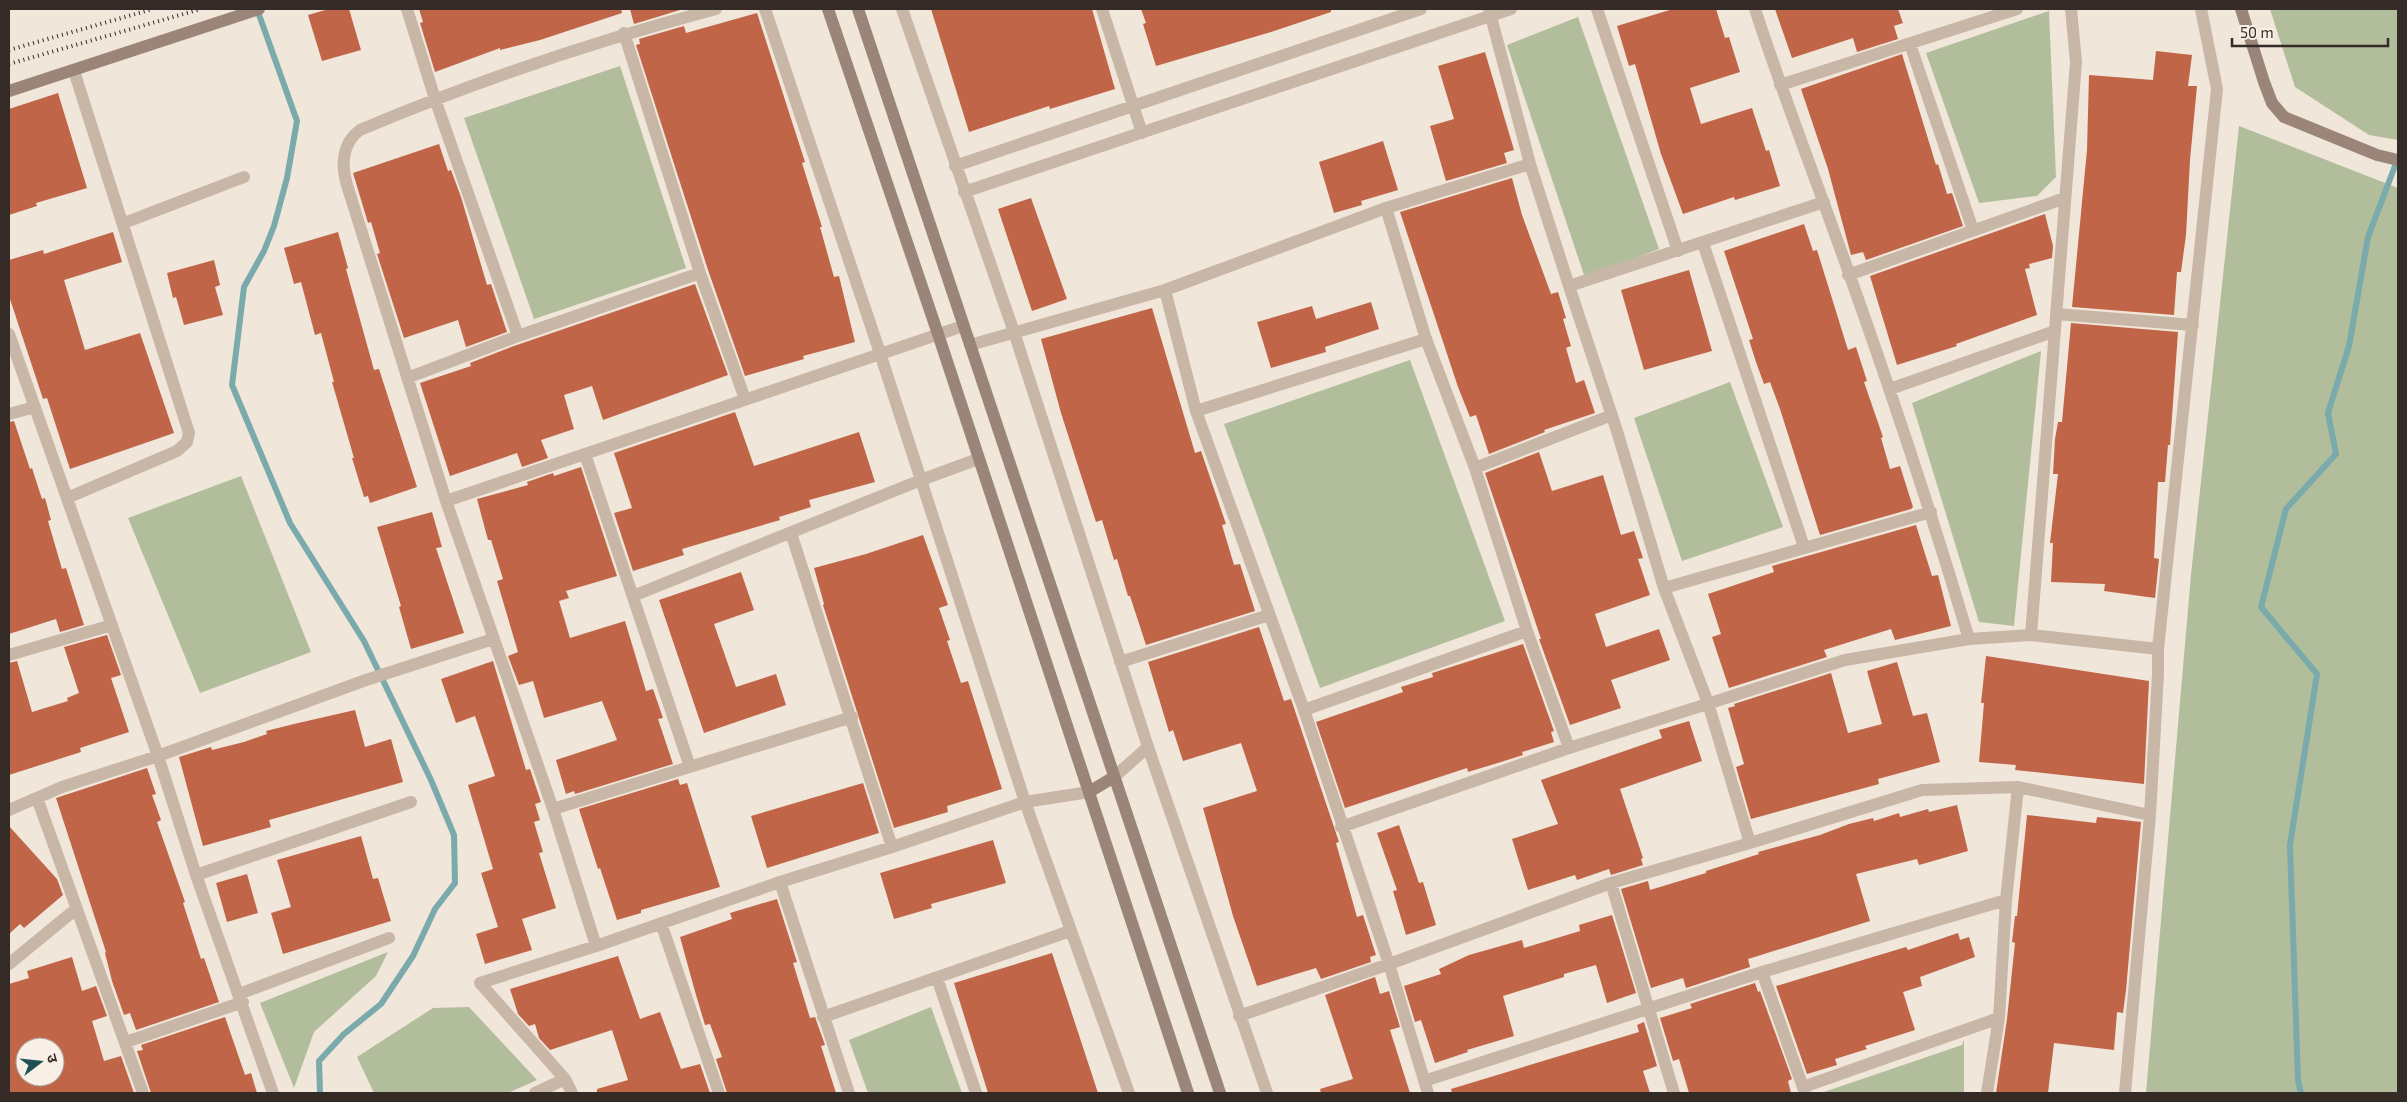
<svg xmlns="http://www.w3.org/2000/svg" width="2407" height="1102" font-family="'Exo 2','Noto Sans Devanagari',sans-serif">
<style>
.green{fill:#b2be9b}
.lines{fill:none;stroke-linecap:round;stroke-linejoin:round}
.stream{stroke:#7aaaac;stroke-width:6}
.building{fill:#c06548;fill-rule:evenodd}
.street{stroke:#c8b6a7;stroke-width:12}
.secondary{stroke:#9b8578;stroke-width:12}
.rail{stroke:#342b27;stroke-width:4;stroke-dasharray:1 4;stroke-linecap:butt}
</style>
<rect width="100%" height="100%" fill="#f0e6da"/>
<path class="green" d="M2270,9H2398V140L2369,135L2295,87Z
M2049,11L2056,177L2037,196L1979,203L1926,53Z
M1578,17L1659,249L1585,278L1507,45Z
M620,66L686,268L534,319L464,118Z
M2239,126L2398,188V1093H2146L2191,575Z
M2041,351L2014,626L1979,622L1912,403Z
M1410,360L1505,621L1320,688L1224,424Z
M1730,382L1783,527L1682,561L1634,418Z
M241,476L311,652L200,693L128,518Z
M388,952L376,976L314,1032L294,1088L260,1003Z
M469,1007L537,1080L508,1093H374L357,1057L433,1008Z
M931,1007L962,1093H868L849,1040Z
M1964,1040V1093H1821L1962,1045Z"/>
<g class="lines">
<path class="stream" d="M257,9L297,121L287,178L274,226L264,251L244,287L232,385L290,523L364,641L431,780L454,835L455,883L435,909L413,956L381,1004L344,1034L319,1061L320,1093
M2301,1093L2298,1080L2290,845L2317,674L2261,607L2286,509L2336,454L2328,413L2349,346L2368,237L2398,158"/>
</g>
<path class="building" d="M329,9H349L361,50L322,61L308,15Z
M419,9H621L622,13L540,40L500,50V48L435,72L420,23L423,22Z
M630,9H679L680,10L634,24Z
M931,9H1092L1115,89L1050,109L1049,106L969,132Z
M1141,9H1331V12L1271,32L1156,66L1143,24L1146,23Z
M1673,9H1716L1725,38L1729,37L1740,72L1690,88L1701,124L1752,108L1766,151L1769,150L1780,186L1735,200L1734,197L1683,214L1661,154L1635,64L1629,66L1617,26Z
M1775,9H1898L1903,23L1894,26L1898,39L1857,52L1853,38L1792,58Z
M757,13L805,162L802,163L822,227H820L834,277L839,276L855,342L803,356L804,359L745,376L708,270L636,45L640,44L639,39L684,26L686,33Z
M2156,51L2192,55L2188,86H2197L2190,160L2186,235L2181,272H2177L2174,315L2072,307L2087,150L2089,75L2153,80Z
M1485,52L1514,150L1504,153L1507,163L1446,181L1430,126L1454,119L1438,66Z
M1902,54L1936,165L1938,164L1947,194L1952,193L1963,226L1866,260L1863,252L1851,255L1828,169L1801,89Z
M58,93L87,188L36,203L37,206L9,215V109Z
M1383,141L1398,190L1361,201L1362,205L1334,213L1319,162Z
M439,144L448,171L451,170L461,197L487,285L491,284L507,332L466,347L458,320L404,338L377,254L380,253L371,222L368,223L353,173Z
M1512,178L1522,215L1551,294L1558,292L1566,318L1563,319L1571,346L1566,348L1576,383L1584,380L1595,413L1544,430L1545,432L1489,454L1476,415L1470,417L1458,387L1400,212Z
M1031,198L1067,299L1032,311L998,209Z
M2045,214L2053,246L2052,258L2029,264L2030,268L2025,269L2037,315L1956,344L1957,346L1897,365L1870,276Z
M1804,224L1813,251L1817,250L1848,350L1856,347L1867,381L1864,382L1883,437L1881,438L1890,469L1900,466L1913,507L1911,509L1820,535L1780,409L1770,382L1764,384L1756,362L1749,340L1753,339L1724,251Z
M113,232L122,262L64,280L85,350L140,333L174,433L70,469L47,398L43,399L9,296V260L43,250L44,254Z
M338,232L348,268L346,269L374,370L379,369L417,487L370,503L368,496L364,497L352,458H354L332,382H334L321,333L315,335L301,282L294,284L284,248Z
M214,260L220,285L215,287L223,315L184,325L176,297L173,298L167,273Z
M1689,270L1712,351L1644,370L1621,290Z
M695,284L728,375L603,420L592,386L564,395L574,429L541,440L548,458L522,467L517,453L450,476L420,383L471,366L470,363L511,347Z
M1371,302L1379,329L1325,347L1326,352L1271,368L1257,322L1312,306L1316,319Z
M1152,308L1195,453L1201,451L1226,524L1222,525L1234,565L1240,564L1255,611L1146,645L1130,596H1128L1117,559L1114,560L1102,520L1096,522L1061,413L1041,339Z
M2071,323L2178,332L2170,445H2168L2165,482H2158L2154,558L2159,559L2155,598L2104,591L2105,584L2051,582L2053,543H2050L2058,474H2053L2055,439L2058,422H2062Z
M735,412L754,466L859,432L875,482L809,500L811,507L779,517L780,520L682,549L684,555L633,571L614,513L632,508L614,453Z
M14,421L30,469L32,468L42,499L45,498L51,520L48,521L62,569L66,568L84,625L60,632L56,619L9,634V422Z
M1539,452L1552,491L1603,475L1621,535L1634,531L1643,558L1638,559L1650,595L1595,614L1606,647L1659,629L1670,660L1611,680L1621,708L1570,725L1539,639H1541L1528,600L1485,473Z
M581,467L617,576L566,591L569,598L559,601L570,638L625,621L646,691L653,689L663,718L658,719L673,764L575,794L574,791L566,794L556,760L617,740L602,701L544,718L533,681L519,685L508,656L518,652L497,581L503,579L491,540H488L477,499L528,485L527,482L553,473L554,476Z
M432,512L442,547L436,548L464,633L411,649L399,607L401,606L377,527Z
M1916,525L1932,576L1938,575L1951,626L1895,640L1891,629L1824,650L1827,657L1729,688L1712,637L1721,634L1708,594L1774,572L1772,566Z
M923,535L948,605L939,608L950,640L947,641L961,683L968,681L1002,789L947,806L948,812L894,828L823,605L824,604L814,568L866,554Z
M741,572L754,610L714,624L736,687L776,674L786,705L704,733L659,600Z
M1259,627L1284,701L1291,699L1339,842L1336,843L1357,917L1363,915L1376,955L1370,957L1371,962L1321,979L1316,968L1257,986L1233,916L1203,808L1257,791L1241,743L1183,761L1173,730L1169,732L1148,662Z
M107,635L121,675L111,678L129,732L80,748L81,752L9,775V663L17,661L32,712L68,701L67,698L79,693L64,647Z
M1523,644L1554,731L1551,732L1554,742L1522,752L1523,755L1501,762L1468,772L1467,768L1345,808L1316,722L1403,692L1401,687L1433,677L1432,673Z
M1986,656L2149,681L2144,784L2015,770L2016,765L1979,762L1984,703H1981Z
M493,661L526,770L530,769L541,802L535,804L540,820L534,822L543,852L539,853L556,908L522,919L532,950L485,964L476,934L498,927L481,873L493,869L468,785L495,776L475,716L456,723L441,679Z
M1897,662L1913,716L1927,713L1940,762L1878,779L1879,784L1751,819L1736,767L1744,764L1728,708L1735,706L1734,704L1831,673L1848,733L1882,724L1867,671Z
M355,710L365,747L391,739L403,782L269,820L271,827L203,846L179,757L211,747L212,750L244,742L267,734L266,731L294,724Z
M1689,721L1702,761L1620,789L1643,858L1641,859L1643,865L1611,875L1609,869L1577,880L1575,875L1528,890L1512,839L1558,824L1541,780L1662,738L1659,730Z
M147,768L156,794L152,795L161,820L157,822L185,902L183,903L201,959L204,958L219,1002L136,1030L130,1013L124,1015L112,981L105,953L106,952L56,798Z
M678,779L680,785L687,783L720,887L641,910V913L617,920L600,868L598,869L579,809Z
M863,783L879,833L767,868L751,816Z
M1957,805L1968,851L1919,865L1917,859L1856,874L1870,921L1748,959L1750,967L1686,988L1683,978L1651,988L1621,889L1648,881L1650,890L1706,873V871L1759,854L1758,852L1820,835L1849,824L1873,818L1874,821L1899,813L1900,817L1928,809L1929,812Z
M2027,815L2096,823L2097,817L2141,822L2126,990L2123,1013L2117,1012L2114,1050L2054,1043L2048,1093H1996L2007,1019L2015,943L2012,942L2015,916H2017Z
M1399,825L1419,883L1423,882L1436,925L1406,935L1393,891L1397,890L1377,833Z
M9,826L57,879L63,895L24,928L20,924L9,934Z
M361,836L373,879L378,878L391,921L283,954L271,913L291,907L277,860Z
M993,840L1006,883L931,904L932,908L894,919L880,873Z
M247,874L258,913L227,922L216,883Z
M777,899L797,962L793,963L810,1018L815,1017L825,1045L821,1046L836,1093H727L716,1059L722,1057L710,1024L705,1025L696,995L680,937L732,919L730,913Z
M1612,915L1636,993L1607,1003L1596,965L1564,974V977L1503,996L1514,1036L1467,1050L1468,1052L1435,1063L1421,1020L1415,1022L1404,986L1441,974L1439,969L1469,955L1522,940L1524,948L1580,931L1579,925Z
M1958,933L1960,940L1969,937L1975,957L1920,977L1922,986L1903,992L1915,1030L1865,1046L1867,1049L1835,1059L1837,1065L1807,1074L1776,986L1906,947L1908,950Z
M1052,953L1098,1093H988L954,983Z
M618,956L640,1019L660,1012L681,1069L700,1064L710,1093H597V1089L628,1080L612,1030L550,1050L539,1038L535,1024L529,1026L518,1014L510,989Z
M72,957L82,991L96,986L107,1016L92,1021L104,1061L121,1056L134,1093H9V984L29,978L27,971ZM25,1047H55V1077H25Z
M1375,977L1380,994L1389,991L1400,1027L1390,1030L1410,1093H1321L1320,1089L1353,1079L1325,995Z
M1755,983L1758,992L1760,991L1792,1079L1788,1081L1791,1093H1689L1679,1059L1673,1061L1660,1018L1692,1008L1690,1004Z
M225,1017L245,1075L251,1073L257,1093H151L137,1051L143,1050L141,1045Z
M1644,1022L1657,1066L1643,1071L1650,1093H1452L1451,1089L1639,1032L1637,1025Z"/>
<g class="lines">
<path class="street" d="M407,9L435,99L518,336
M765,9L880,353L1025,802L1129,1093
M902,9L1014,332L1148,747L1267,1093
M1102,9L1142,133
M1489,9L1530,164L1569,286L1617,431L1664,588L1708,703L1750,843
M1597,9L1678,251
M1755,9C1776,74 1800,137 1823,201C1876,346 1925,491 1969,639
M624,33L700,273L745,399
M1910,44L1973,230
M1780,85L2017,9
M955,166L1421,9
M964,192L1511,9
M1386,208L1426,339L1475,468L1527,631L1569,748
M124,223L244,177
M1703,243L1804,547
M1848,275L2065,198
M1569,286L1824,202
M1165,290L1196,411L1304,710L1389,964L1428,1093
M2056,314L2193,325
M9,334L158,756L196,875L273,1093
M970,345L1165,290L1386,208L1530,164
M407,378L518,336L700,273
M1890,389L2055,331
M1196,411L1426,339
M9,414L35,407
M585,454L690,767
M1475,468L1612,415
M67,498L177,451L187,442L189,433L74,71
M446,501L963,326
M791,533L892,847
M1664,588L1931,512
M633,596L921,480L978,459
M2031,635L2076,62L2071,9
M9,655L112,625
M1120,662L1269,615
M1304,710L1527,631
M1114,777L1148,747
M37,798L143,1093
M553,809L852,717
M9,810L62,787L158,756L366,680L493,639
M1341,827L1569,748L1845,660L1969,639L2031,635L2158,649
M196,875L411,802
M780,882L849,1093
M1611,883L1674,1093
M661,923L719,1093
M596,946L553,809L446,501L347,185C341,165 342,143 360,130C476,81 595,41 716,9
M9,964L76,909
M1762,972L1805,1093
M937,978L976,1093
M239,994L389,938
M1239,1016L1389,964L1611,883L1750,843L1922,790L2018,787L2150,815
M823,1017L1070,931
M126,1042L243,1002
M1424,1081L1762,972L2006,900
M1803,1087L1999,1018
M535,1093L565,1079
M572,1093L565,1079L480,983L596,946L780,882L892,847L1025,802L1089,792
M1987,1093L1999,1018L2006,900L2018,787
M2125,1093L2150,815L2158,674V649L2217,89L2201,9"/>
<path class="secondary" d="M828,9L938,334L1188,1093
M858,9L1220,1093
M2241,9L2264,82L2272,103L2284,117L2377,155L2398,160
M9,91L259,9
M1089,792L1114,777"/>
<path class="rail" d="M9,50L153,9
M9,64L201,9"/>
</g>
<rect width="2407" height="1102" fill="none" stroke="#342b27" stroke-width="20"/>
<g transform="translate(40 1062) rotate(74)"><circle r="24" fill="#f8f0e6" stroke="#aaa19a"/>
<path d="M0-4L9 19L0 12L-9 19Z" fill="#1f5054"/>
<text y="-8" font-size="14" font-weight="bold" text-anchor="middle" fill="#342b27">उ</text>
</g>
<path d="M2232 38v8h156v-8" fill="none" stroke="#342b27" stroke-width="2.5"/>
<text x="2240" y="38" font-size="15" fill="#342b27" stroke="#f8f0e6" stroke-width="4" paint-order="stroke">50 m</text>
</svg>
